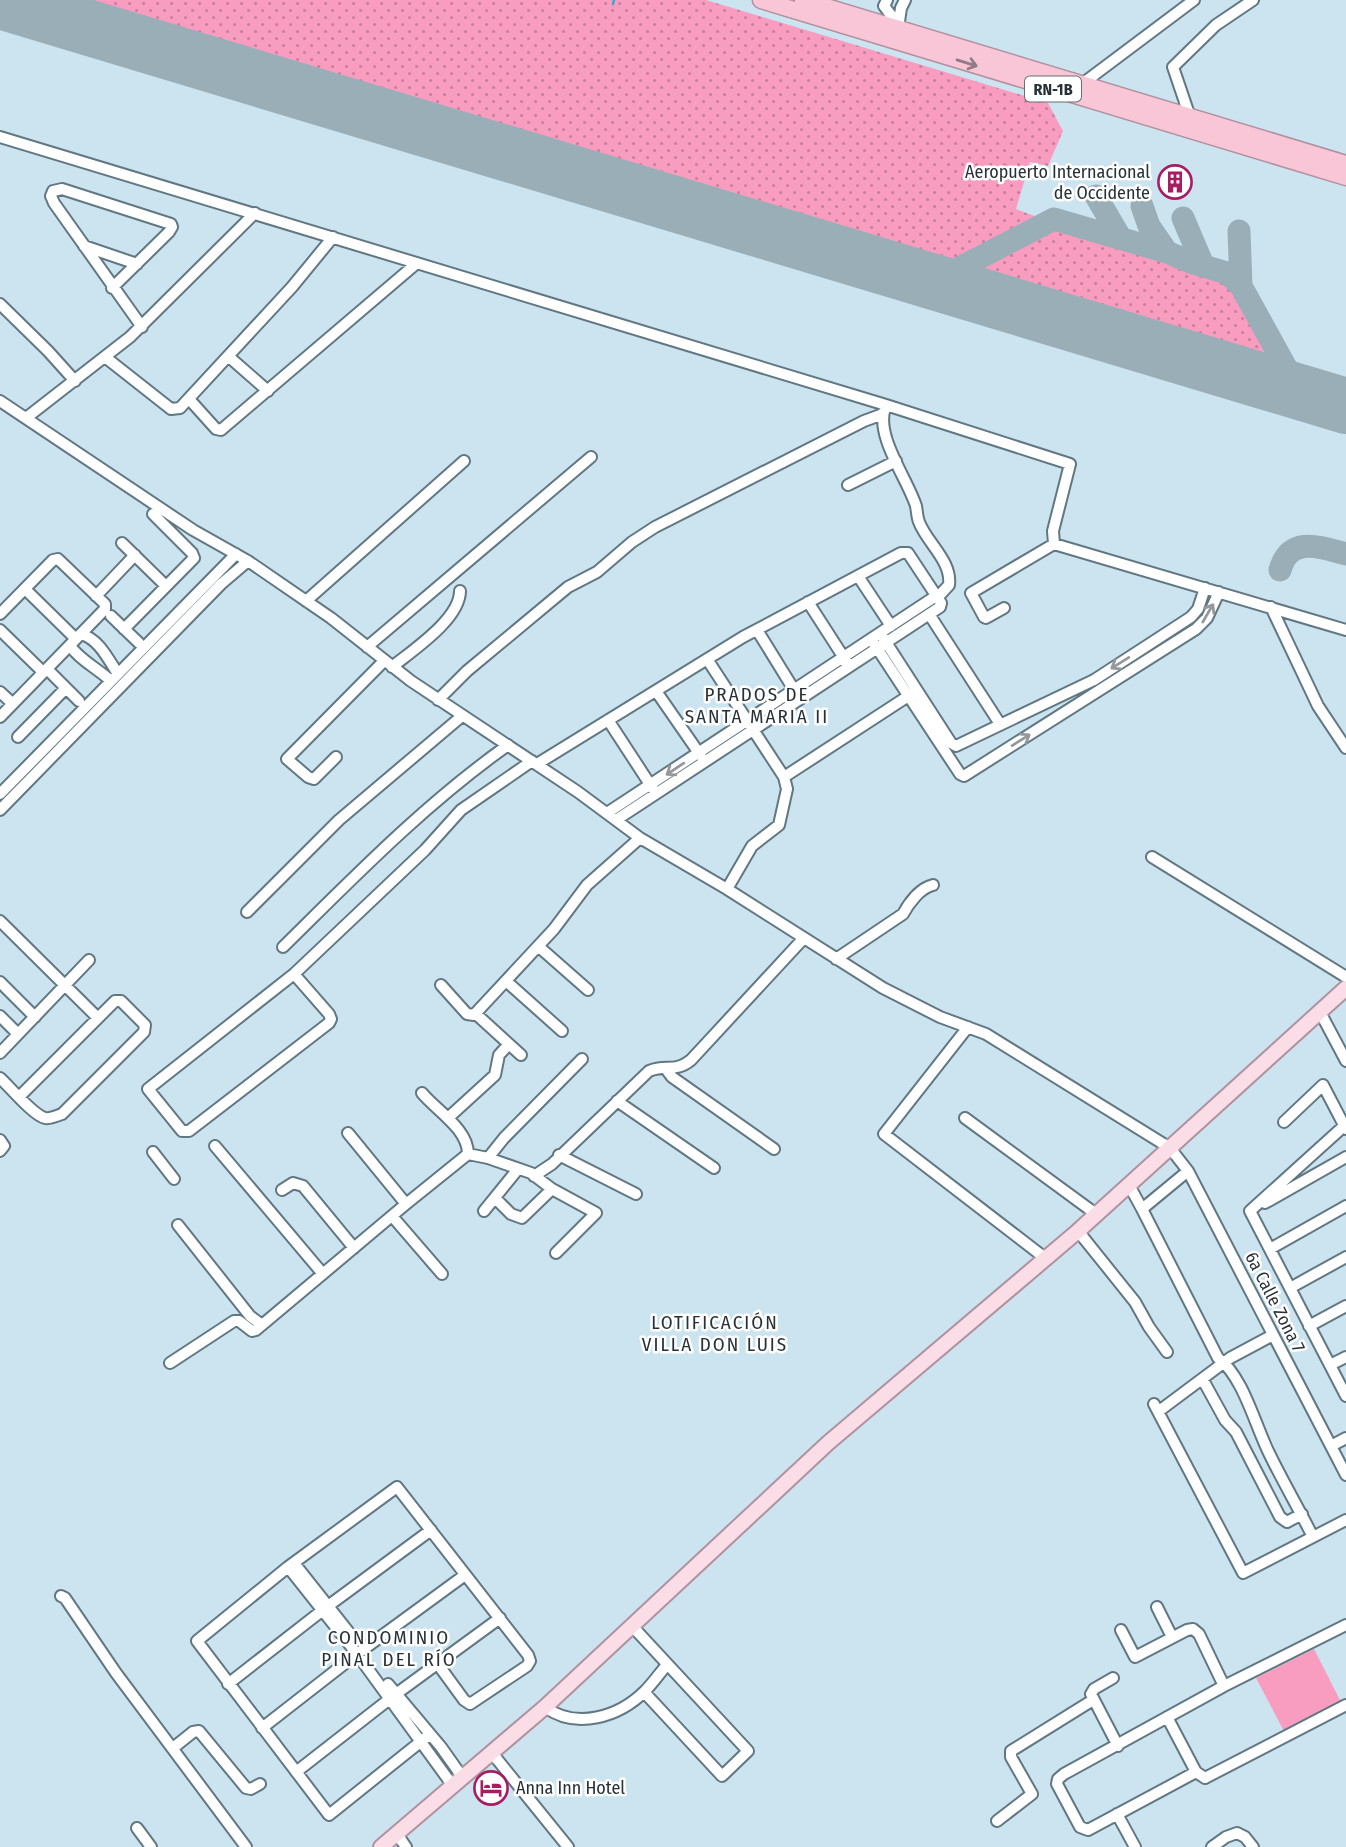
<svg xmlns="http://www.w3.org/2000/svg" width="1346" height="1847" font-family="'Fira Sans Condensed',sans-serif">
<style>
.grass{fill:url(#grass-dots)}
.park{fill:#f99dc0}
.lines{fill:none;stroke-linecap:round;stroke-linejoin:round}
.stream{stroke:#36a8d5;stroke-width:2.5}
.taxiway{stroke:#9aaeb8;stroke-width:23}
.runway{stroke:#9aaeb8;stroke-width:56}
.minor-casing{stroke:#617782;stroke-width:14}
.major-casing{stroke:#b0929f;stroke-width:18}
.highway-casing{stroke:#b0929f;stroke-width:19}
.minor{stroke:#fff;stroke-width:10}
.major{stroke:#fbdde7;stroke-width:14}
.highway{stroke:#f9c6d7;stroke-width:16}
.oneway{stroke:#907c86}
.oneway2{stroke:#94989a}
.labels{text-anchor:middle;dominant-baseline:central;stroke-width:5;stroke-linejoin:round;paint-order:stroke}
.shield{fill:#fff;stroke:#686f72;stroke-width:2}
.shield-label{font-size:16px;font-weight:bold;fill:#283136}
.poi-label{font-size:18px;fill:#283136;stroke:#fff;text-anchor:end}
.street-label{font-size:18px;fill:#283136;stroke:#fff}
.neighbourhood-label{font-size:19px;letter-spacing:2px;fill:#283136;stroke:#fff}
</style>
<defs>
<pattern id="grass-dots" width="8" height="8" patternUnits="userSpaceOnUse" patternTransform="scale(1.75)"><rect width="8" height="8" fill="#f99dc0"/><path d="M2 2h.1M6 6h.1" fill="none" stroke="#ca819d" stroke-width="1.8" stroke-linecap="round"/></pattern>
</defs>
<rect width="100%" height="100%" fill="#cce4f0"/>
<path class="grass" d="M47,0H706L1048,103L1063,131L1048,166L1030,162L1016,209L1037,217L954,264L942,268L922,265Z
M1053,231H1066L1219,279L1235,296L1262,346L1264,350L1261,359L1249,363L990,285L984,280L982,271C991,257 1036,235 1053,231Z"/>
<path class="park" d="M1314,1649L1342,1704L1285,1733L1256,1678Z"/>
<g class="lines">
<path class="stream" d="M613,4L614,0"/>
<path class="taxiway" d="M1096,196L1120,237
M1142,206L1149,226L1167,252
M1183,218L1203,265
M1239,231L1241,286
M976,261L968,271C967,286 978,293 991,298
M897,271L922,276L946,275L1054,219L1167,252L1190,262L1227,273L1241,286L1294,382L1301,389L1314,395
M1242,374C1257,373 1267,372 1276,360L1275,348
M1280,570C1290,535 1320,547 1346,554"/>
<path class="runway" d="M0,1L1346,406"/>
<g class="minor-casing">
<path id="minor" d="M887,0L884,6L891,15L888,25
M898,28L901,8L905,0
M1082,84L1194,0
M1190,117L1173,67L1216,25L1253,0
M0,137L886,405L1070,464L1053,531L1054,544
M84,246L137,264
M112,288L169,232L172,227L171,224L62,189L53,191L51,196L54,203L142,327
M0,304L48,351L75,381
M228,356L268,391
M105,357L171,409L180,408L292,287L333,237
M189,399L216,429L221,430L417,263
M0,401L193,530L248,561L331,618L411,681L578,792L640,838L727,889L883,988L940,1017L986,1034L1170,1148L1188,1171L1346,1475
M885,408C875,436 907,478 916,506C917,511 917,517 919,522C927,543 952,561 949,585L937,598
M26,418L130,337L255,213
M848,485L896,461
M122,543L166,586
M858,576L891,626
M25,589L76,639
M96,596L135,555
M306,601L464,461
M808,602L846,661
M1271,607L1318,706L1346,748
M1004,608L986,618L984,617L971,593L1054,544L1346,630
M0,614L53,560L58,559L105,604V609L0,717
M929,614L1000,724
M111,616L139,643
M124,629L194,558L192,553L153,514
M0,630L43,672
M757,630L796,693
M880,633L951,743L956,746L1094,680L1148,645L1191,617L1198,609L1205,588
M81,634C99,639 108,659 118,674
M871,639L960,774L964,776L1196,629L1207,618L1219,592
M70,646C81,661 97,668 111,681
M367,647L591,457
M707,659L784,777L787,789L779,825L752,846L727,889
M392,667C413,650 460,619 460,591
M47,669L79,701
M656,691L701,756
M0,692L12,703
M438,700L467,671L568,587L597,572L632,542L655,527L864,421L883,414
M608,720L653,789
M18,737L66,688
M336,757L314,779L308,777L287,759L384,661
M537,764L743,637L901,553H908L941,603L940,607L616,820
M784,777L913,693
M0,794L236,554
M0,810L221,584L248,561
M607,813L936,596
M1152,857L1346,977
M247,912L339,820L462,716
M0,921L98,1018
M538,946L588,990
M283,947C355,876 425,804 508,745
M836,959L903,914C909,903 920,888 933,885
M294,974L329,1014L331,1019L329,1023L189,1131H182L148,1089L294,974L425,850L461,810L532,761
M506,981L562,1031
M0,982L35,1017
M441,985L467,1014L474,1015L554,929L587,885L640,838
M1320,1012L1346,1061
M476,1014L521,1055
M0,1016L18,1034
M968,1027L884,1134L1045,1258
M0,1053L89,960
M666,1069L672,1077L774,1149
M0,1078C10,1087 33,1115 45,1118C50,1119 57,1116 62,1114L144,1032L145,1025L121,1001H115L19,1097
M422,1093C437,1111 468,1129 468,1154
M617,1101L714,1168
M449,1117L495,1075L499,1055L509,1044
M965,1118L1096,1214
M1284,1122L1323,1085L1346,1129
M348,1133L406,1204
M0,1140L4,1146L0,1151
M215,1146L323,1274
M153,1152L174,1179
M559,1155L636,1194
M488,1158L504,1138L582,1059
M534,1176L552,1164L649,1071C666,1064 675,1073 691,1060L803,939
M1129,1185L1142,1209L1188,1171
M282,1190L293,1183L303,1186L354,1248
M495,1198L511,1214L522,1218L552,1189
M1265,1203L1346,1157
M1142,1209L1218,1358C1243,1376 1255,1425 1269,1453C1283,1482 1299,1509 1313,1537
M484,1211L518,1169
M1250,1211L1346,1396
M1250,1211L1344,1126
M392,1216L442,1274
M178,1225L250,1316L262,1325
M1078,1231L1135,1302L1149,1327L1167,1352
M1270,1249L1346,1206
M1290,1288L1346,1257
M1309,1326L1346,1306
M170,1363L234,1321H239L252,1331L256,1330L406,1204L468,1154L488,1158L531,1173L552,1189L596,1213L556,1253
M1330,1365L1346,1357
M1203,1380L1225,1420L1236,1432L1280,1517L1287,1522L1302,1514
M1154,1404L1243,1573L1346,1520
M1159,1411L1230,1358L1273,1335
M1331,1446L1346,1438
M288,1567L357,1654L453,1786
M298,1568L351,1635
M61,1596L65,1598L116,1673L246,1847
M1157,1607L1172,1637
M633,1627L748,1751L722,1776L644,1692
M1121,1630L1135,1657L1187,1630L1193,1629L1199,1634L1224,1686
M1113,1678L1094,1689L1091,1694L1118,1746
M228,1684L328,1606L431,1530
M388,1684L441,1747L463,1778
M545,1707C576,1730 619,1717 645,1691C653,1683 659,1674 666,1666
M1167,1717L1196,1772L1205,1778L1346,1705
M262,1728L357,1654L465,1575
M429,1735L329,1815L197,1641L288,1567L397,1487L528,1655L530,1661L527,1666L470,1704L464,1700L437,1663
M173,1748L193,1732L199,1731L246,1788L251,1789L260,1784
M492,1753L568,1847
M296,1772L396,1694L500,1618
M1196,1772L1088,1830L1080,1827L1057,1784L1058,1779L1064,1774L1224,1686L1346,1625
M1117,1814L1135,1847
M997,1821L1032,1794L1011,1757V1751L1093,1700
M137,1828L151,1847
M397,1834L406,1847
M1212,1847L1226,1837L1237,1833L1245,1837L1253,1847"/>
</g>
<g class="major-casing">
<path id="major" d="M381,1847L545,1707L828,1443L1078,1231L1346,988"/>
</g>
<g class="highway-casing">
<path id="highway" d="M761,0L1346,177
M803,0L1346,164"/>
</g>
<use href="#minor" class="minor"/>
<use href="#major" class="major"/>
<use href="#highway" class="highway"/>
</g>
<defs><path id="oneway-shaft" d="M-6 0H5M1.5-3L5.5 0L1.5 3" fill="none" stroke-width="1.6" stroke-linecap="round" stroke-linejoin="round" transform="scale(1.75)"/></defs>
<use class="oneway" href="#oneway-shaft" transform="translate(967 63) rotate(17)"/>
<g class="oneway2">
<use href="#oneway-shaft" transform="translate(1208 613) rotate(-60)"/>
<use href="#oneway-shaft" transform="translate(1120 663) rotate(148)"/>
<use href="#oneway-shaft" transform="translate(1021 740) rotate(-32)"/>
<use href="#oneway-shaft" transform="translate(675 769) rotate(146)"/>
</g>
<defs>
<g id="building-ring" transform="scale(1.75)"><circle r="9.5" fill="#fff" stroke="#a61d63" stroke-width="1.5"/><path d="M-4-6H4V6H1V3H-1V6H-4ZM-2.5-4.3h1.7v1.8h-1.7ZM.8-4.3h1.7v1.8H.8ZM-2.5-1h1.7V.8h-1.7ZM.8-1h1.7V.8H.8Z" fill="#a61d63"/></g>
<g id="hotel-ring" transform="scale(1.75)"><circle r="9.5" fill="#fff" stroke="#a61d63" stroke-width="1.5"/><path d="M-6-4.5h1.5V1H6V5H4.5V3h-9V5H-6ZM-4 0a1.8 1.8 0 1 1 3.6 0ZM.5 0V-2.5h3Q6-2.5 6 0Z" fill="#a61d63"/></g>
</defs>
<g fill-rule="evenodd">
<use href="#building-ring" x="1175" y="182"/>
<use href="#hotel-ring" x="491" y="1788"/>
</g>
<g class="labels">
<rect class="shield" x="1025" y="76.5" width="56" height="25" rx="5"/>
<g class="shield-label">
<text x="1053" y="89">RN-1B</text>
</g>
<g class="poi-label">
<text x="1150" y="172">Aeropuerto Internacional<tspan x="1150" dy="21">de Occidente</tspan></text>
<text x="516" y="1788" text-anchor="start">Anna Inn Hotel</text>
</g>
<g class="street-label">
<text transform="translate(1275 1302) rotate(63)">6a Calle Zona 7</text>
</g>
<g class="neighbourhood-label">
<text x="757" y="694">PRADOS DE<tspan x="757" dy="22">SANTA MARIA II</tspan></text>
<text x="715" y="1322">LOTIFICACIÓN<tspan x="715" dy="22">VILLA DON LUIS</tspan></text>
<text x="389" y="1637">CONDOMINIO<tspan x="389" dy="22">PINAL DEL RÍO</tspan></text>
</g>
</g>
</svg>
